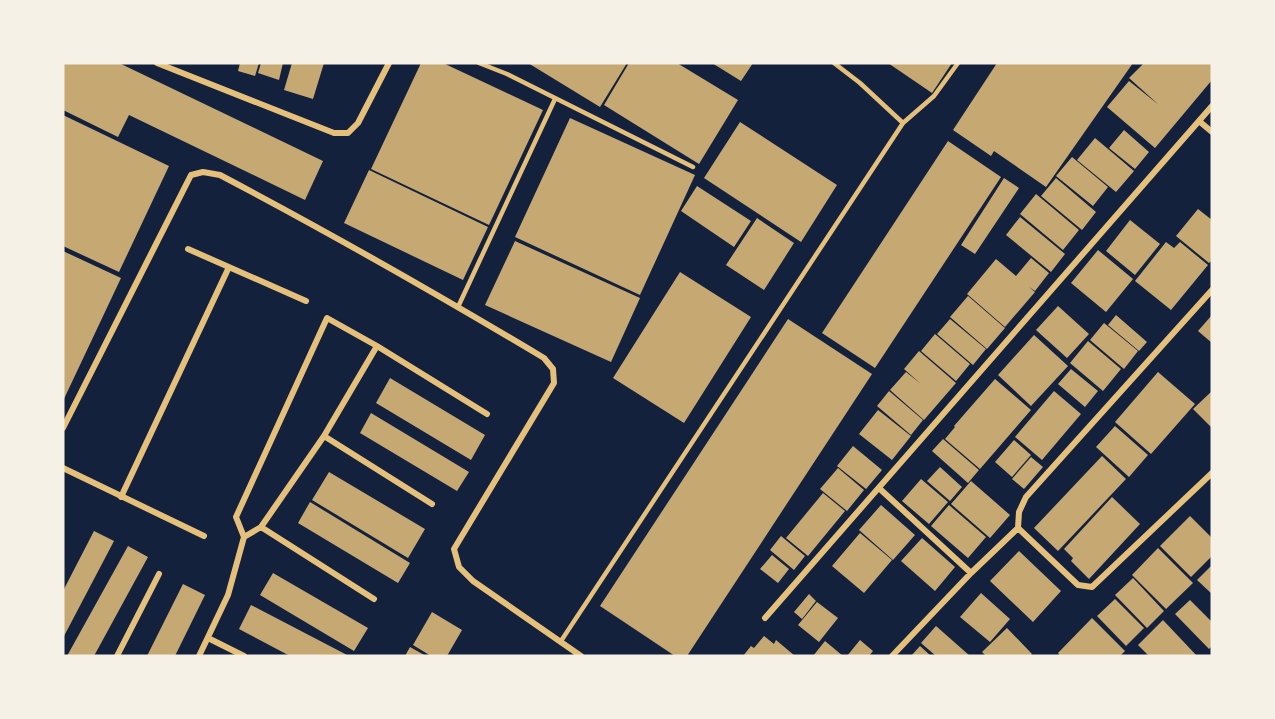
<svg xmlns="http://www.w3.org/2000/svg" width="1275" height="719" font-family="Inter,sans-serif">
<style>
.building{fill:#c6a872}
.lines{fill:none;stroke-linecap:round;stroke-linejoin:round}
.service{stroke:#e5c07b;stroke-width:4.5}
.minor{stroke:#e5c07b;stroke-width:6}
</style>
<rect width="100%" height="100%" fill="#14213d"/>
<path class="building" d="M63,63H119L323,161L305,200L129,115L118,137L63,110Z
M240,63H259L255,76L238,71Z
M261,63H283L279,80L258,73Z
M292,63H324L313,99L284,90Z
M421,63H443L543,110L489,225L371,169Z
M528,63H627L600,107Z
M629,63H677L738,100L699,164L604,105Z
M712,63H753L741,81Z
M888,63H952L932,93Z
M997,63H1133L1046,187L994,151L991,156L953,130Z
M1144,63H1212V80L1155,148L1107,107L1129,81L1159,105L1129,78Z
M63,115L169,166L119,272L63,246Z
M570,118L695,175L640,295L515,237Z
M740,122L837,185L801,242L704,178Z
M1124,130L1149,152L1135,169L1109,148Z
M1095,138L1134,171L1116,192L1077,160Z
M948,141L1001,177L875,368L822,333Z
M1072,157L1108,187L1093,206L1056,176Z
M369,170L488,227L463,280L344,223Z
M1004,178L1019,188L975,254L961,245Z
M1056,178L1096,212L1082,230L1041,196Z
M697,186L751,221L734,247L681,211Z
M1036,194L1079,230L1063,250L1020,214Z
M1198,209L1212,220V260L1209,263L1176,236Z
M1020,217L1065,254L1051,272L1006,235Z
M757,218L794,243L764,290L726,265Z
M1130,220L1160,244L1135,275L1106,251Z
M515,241L640,298L611,362L485,305Z
M1166,242L1174,248L1180,242L1208,265L1171,310L1135,281Z
M1098,250L1133,279L1106,312L1071,283Z
M63,251L121,278L63,401Z
M1031,258L1049,273L1035,291L1029,287L1035,292L1005,327L967,294L996,259L1016,276Z
M680,272L751,317L684,423L613,378Z
M968,296L1005,328L987,349L950,317Z
M1058,306L1089,334L1067,358L1036,330Z
M1116,315L1147,342L1139,351L1108,325Z
M1212,315V343L1198,331Z
M788,319L872,374L687,656H675L600,606Z
M950,319L986,349L973,365L937,334Z
M1104,323L1138,351L1124,369L1090,340Z
M935,334L970,364L956,381L921,351Z
M1034,335L1068,366L1031,406L998,375Z
M1088,341L1121,369L1103,391L1070,363Z
M919,351L956,383L924,420L890,390L906,372L921,384L904,369Z
M1071,369L1098,391L1085,407L1058,384Z
M1158,372L1195,404L1151,454L1115,422Z
M390,378L485,435L471,460L376,403Z
M995,379L1031,410L980,469L945,439L955,427L954,426Z
M889,391L923,420L911,435L877,406Z
M1054,391L1081,414L1042,460L1015,437Z
M1212,391V428L1193,409Z
M878,410L911,436L892,460L859,434Z
M371,413L469,472L457,491L360,433Z
M1115,426L1148,455L1129,477L1096,447Z
M943,439L979,470L968,483L932,451Z
M1014,440L1031,455L1012,477L995,462Z
M853,446L882,470L866,489L837,466Z
M1102,456L1126,479L1058,551L1034,528Z
M1031,457L1043,467L1024,489L1012,479Z
M940,467L962,487L950,501L927,481Z
M838,468L864,490L847,511L820,489Z
M329,472L425,529L408,558L312,500Z
M921,479L948,502L929,524L902,501Z
M971,481L1010,515L990,538L951,504Z
M823,493L845,511L808,556L786,538Z
M1112,497L1140,524L1089,579L1071,561L1073,558L1064,549Z
M310,502L410,563L398,583L298,523Z
M881,505L915,535L893,560L859,530Z
M949,505L986,537L968,558L931,526Z
M1190,516L1212,538V556L1191,577L1160,546Z
M94,531L114,541L63,638V591Z
M860,533L892,560L864,593L832,566Z
M781,536L805,556L794,570L770,550Z
M922,538L955,567L935,591L901,561Z
M128,546L148,557L94,656H67Z
M1158,548L1193,583L1166,609L1132,575Z
M1019,551L1061,591L1033,622L990,581Z
M772,555L789,569L778,583L760,569Z
M1212,565V594L1197,580Z
M273,573L368,628L354,651L260,595Z
M1133,578L1164,611L1147,628L1115,595Z
M183,584L205,595L175,656H147Z
M981,593L1010,619L990,642L960,617Z
M809,594L816,601L802,619L794,612Z
M1115,599L1144,628L1126,646L1097,616Z
M1190,600L1212,622V646L1209,649L1175,614Z
M817,602L838,618L819,642L798,625Z
M251,605L349,656H290L239,629Z
M432,612L462,630L447,656H431L413,645Z
M1092,618L1125,651L1120,656H1060L1058,653Z
M1163,620L1197,656H1149L1138,645Z
M936,626L970,656H936L921,643Z
M1007,628L1032,654L1030,656H986L982,652Z
M764,636L774,644L776,640L795,656H743L751,646L754,648Z
M860,640L873,651L869,656H847Z
M825,641L843,656H813Z
M920,646L931,656H911Z
M410,647L426,656H405Z"/>
<g class="lines">
<path class="service" d="M479,63L507,74L693,167
M834,63L860,83L903,123
M458,307L555,99
M561,641L903,123L934,96L958,63"/>
<path class="minor" d="M157,63L334,133H348L358,123L389,63
M1199,121L1212,132
M188,249L306,301
M63,428L191,175L203,172L220,175C330,233 437,294 544,358L553,369L554,383L454,549L459,567L473,581L581,656
M324,436L432,504
M63,468L204,536
M880,489L971,573
M121,497L229,267
M261,527L374,599
M1018,528L1078,585L1092,587L1212,473
M244,537L261,527L324,436L377,346
M765,618L1212,106
M208,638L244,656
M117,656L159,574
M199,656L228,595L244,537L236,517L327,318L377,346L487,414
M892,656L971,573L1018,528L1019,512L1026,497L1212,290"/>
</g>
<rect width="1275" height="719" fill="none" stroke="#f6f1e7" stroke-width="129"/>
</svg>
